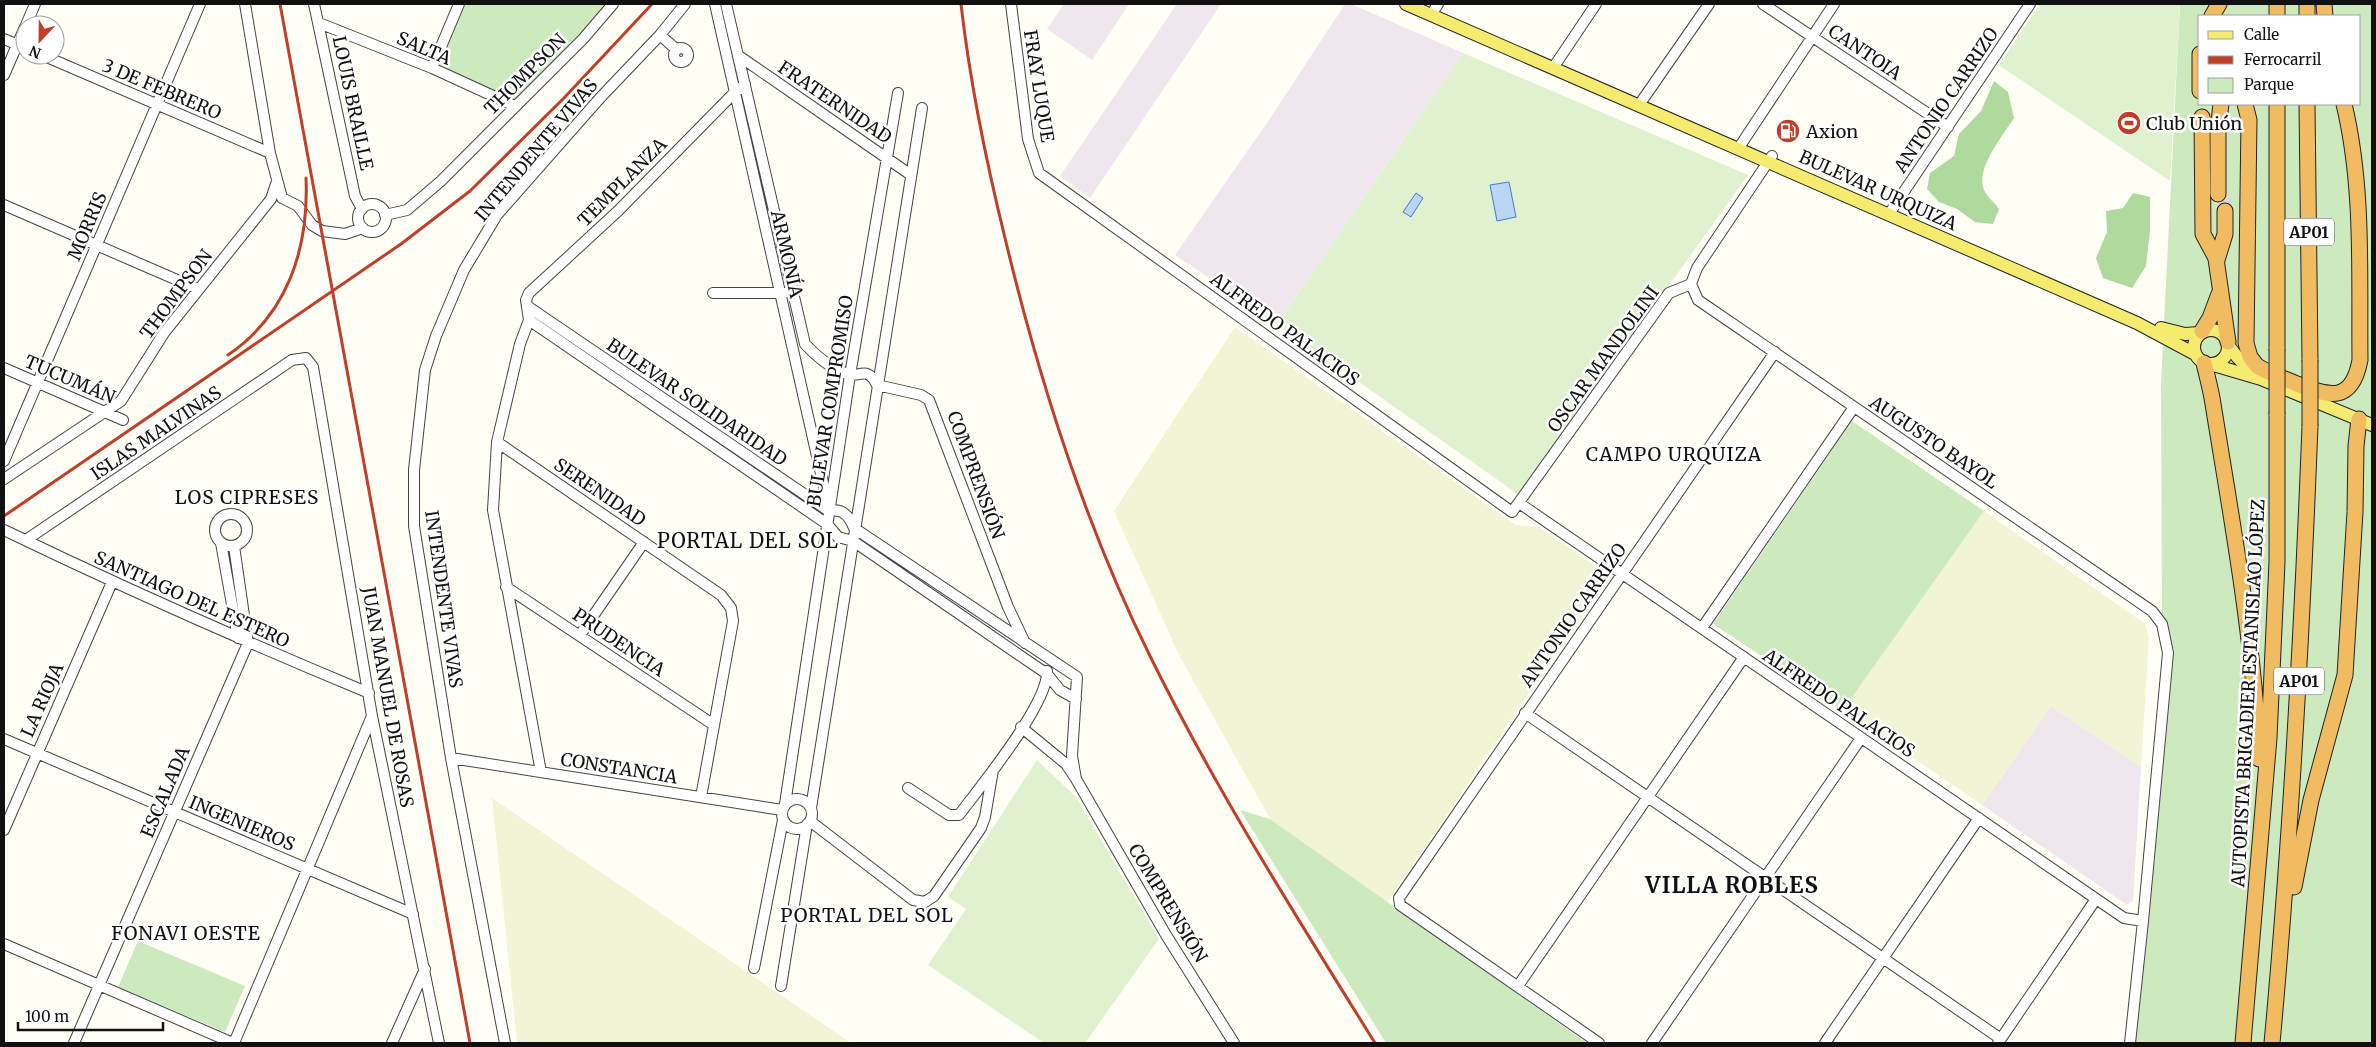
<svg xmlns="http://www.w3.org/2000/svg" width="2376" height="1047" font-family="Merriweather,serif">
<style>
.industrial{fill:#efe6ee}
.farmland{fill:#f2f5d5}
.green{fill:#cdeabe;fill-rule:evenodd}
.forest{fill:#aeda9e}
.pitch{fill:#e0f1d0}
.water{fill:#bbd5f5;stroke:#437ccb}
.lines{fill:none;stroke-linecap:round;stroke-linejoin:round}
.highway-tunnel{stroke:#dbdbd3;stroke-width:15;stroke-dasharray:15 8;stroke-linecap:butt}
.minor-casing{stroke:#444;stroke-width:12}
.major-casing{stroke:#222;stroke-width:14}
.highway-casing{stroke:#222;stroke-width:17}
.minor{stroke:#fff;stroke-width:10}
.major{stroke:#f5ec6f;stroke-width:12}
.highway{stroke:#f1bc61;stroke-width:15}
.rail{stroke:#c03e2a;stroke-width:3}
.highway-bridge-casing{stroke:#222;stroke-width:17;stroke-linecap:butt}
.highway-bridge{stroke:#f1bc61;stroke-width:15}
.labels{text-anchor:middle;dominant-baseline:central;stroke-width:5;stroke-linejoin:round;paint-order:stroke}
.shield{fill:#fff;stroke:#585858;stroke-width:1}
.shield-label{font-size:16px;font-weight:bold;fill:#111}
.street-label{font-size:18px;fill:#111;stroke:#fff}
.poi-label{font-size:18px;fill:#111;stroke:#fff;text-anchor:start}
.neighbourhood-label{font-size:19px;letter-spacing:1px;fill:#111;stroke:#fff}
.quarter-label{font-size:20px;letter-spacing:1px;fill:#111;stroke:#fff}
.district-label{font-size:22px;font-weight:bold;letter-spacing:1px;fill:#111;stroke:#fff}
</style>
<rect width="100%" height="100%" fill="#fffff5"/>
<path class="industrial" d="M1064,4H1129L1092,60L1047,29Z
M1177,4H1221L1090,198L1060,176Z
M1345,4H1351L1463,53L1277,324L1175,255L1269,120Z
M2051,706L2141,767L2133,901L2127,905L1982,805Z"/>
<path class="farmland" d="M1235,327L1516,525L1539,527L1609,575L1387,903L1270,819L1179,655L1114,511Z
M1984,511L2144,623L2149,636L2141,767L2051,706L1982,805L1843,710Z
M492,798L756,978L851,1043H517Z"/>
<path class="green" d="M459,4H613L515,106L432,68Z
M2180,4H2372V1043H2130L2168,653L2162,624L2161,384ZM2200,16H2360V104H2200Z
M1852,421L1984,511L1843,710L1713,624Z
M1240,810L1270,819L1587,1043H1386Z
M138,941L245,986L225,1032L118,987Z"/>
<path class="forest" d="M1994,81L2008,92L2014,118C2003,135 1975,169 1984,190C1987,197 1995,203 1999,209L1993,224L1975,222L1957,209L1939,202L1927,189L1930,173L1954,156L1959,134L1981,111Z
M2133,193L2150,197V231L2146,266L2132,288L2103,278L2096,258L2107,232L2106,211L2123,208Z"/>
<path class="pitch" d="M2040,4L2180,5L2170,181L1999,65Z
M1463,53L1748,175L1519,495L1277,324Z
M1037,760L1076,797L1159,939L1085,1043H1044L928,965L966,909L948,897Z"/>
<path class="water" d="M1509,182L1516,217L1497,221L1490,185Z
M1416,193L1423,198L1411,217L1403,212Z"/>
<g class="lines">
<path class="highway-tunnel" d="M2224,194L2225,211"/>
<g class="minor-casing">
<path id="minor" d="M245,4L270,153L282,198L298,206L312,225L322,231L345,234L363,228
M314,4L355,196L362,209
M715,4L828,505
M726,4L805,344C817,357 830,368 847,374C860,378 867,365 877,385L921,395L929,400L1008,607L1025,643
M1011,4L1028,139L1039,173L1512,512L1669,293L1691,284L1697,268L1772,156
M1763,4L1948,127
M1431,15L1438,4
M319,23L432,68L515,106
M26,25L35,4
M660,35L677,50
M4,39L25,48
M674 55a7 7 0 1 1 14 0a7 7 0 1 1-14 0Z
M42,55L270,153
M739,56L911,175
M432,68L459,4
M1553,68L1596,4
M4,75L25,27
M1639,105L1709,4
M1738,149L1834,4
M358 218a14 14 0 1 1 28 0a14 14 0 1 1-28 0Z
M4,205L198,289
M1889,214L2030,4
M385,215L407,210L441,181L583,39L613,4
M1691,284L1698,300L2152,611L2162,624L2168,653L2143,921L2130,1043
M713,293H785
M527,306L829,511C843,508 849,516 854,528L1077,677L1072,756L1076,779
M529,320L827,524L838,537L853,541L1047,674L1060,690L1076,699
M4,368L123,420
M497,442L721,595L731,608L733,621L701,797
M4,461L200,4
M4,479L121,401L164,333L271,199L276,184
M1519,503L2124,918L2143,921
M215 530a16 16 0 1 1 32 0a16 16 0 1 1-32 0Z
M4,530C124,588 246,642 369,693
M26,540L292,360L306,358L313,367L372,716L439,1043
M221,543L238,638
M506,587L714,725
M1702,628L1854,407
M580,635L644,542
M1525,713L2001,1039
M1021,727L1066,764L1076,779L1166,935L1234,1043
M4,739L413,914
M451,758L782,810
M541,772L493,510L497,442L520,344L529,320L526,300L529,293L618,211L734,93L745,84
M908,788L949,815H959C980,787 1049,703 1047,671
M782 814a15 15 0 1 1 30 0a15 15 0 1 1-30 0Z
M785,804L850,375L898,93
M811,808L922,108
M810,821L913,900L925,902L934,896L981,828L985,817L993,770
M4,830L112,582
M4,944L233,1043
M754,968L783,820
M781,986L807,824
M1518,986L1744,657
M74,1043L248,643L234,546
M234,1043L372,716
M392,1043L425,969
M505,1043L451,758L414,526V470L425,370L436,336L464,270L497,215L600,98L660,35L685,4
M1599,1043L1400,905L1399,898L1775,352
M1652,1043L1861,738
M1825,1043L1979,818
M1998,1043L2096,899"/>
</g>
<g class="major-casing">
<path id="major" d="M1406,4L2137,323L2195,354
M2161,328L2185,334L2200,333
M2194 347a17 17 0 1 1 34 0a17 17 0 1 1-34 0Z
M2228,345L2238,358L2255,374
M2210,364L2261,379L2372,425"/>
</g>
<g class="highway-casing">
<path id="highway" d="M2307,4V16
M2324,4L2325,16
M2212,16L2219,4
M2277,16V4
M2200,54V91
M2245,104L2249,120L2246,343L2250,357L2257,366C2270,374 2283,378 2297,384C2330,397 2352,403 2360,360C2359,274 2364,188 2344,104
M2307,104L2310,360
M2202,117L2203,234L2217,260
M2218,194V130L2221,104
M2215,252L2228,342
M2217,260L2225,234V211
M2202,331L2210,318L2219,294
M2277,349V104
M2204,363C2207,376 2211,390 2213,404C2232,522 2254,640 2259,759
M2294,887L2311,800L2345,675L2355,512L2356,446L2359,419
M2243,1043L2269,738L2277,562V414
M2272,1043C2291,838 2302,633 2310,426"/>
</g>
<use href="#minor" class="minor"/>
<use href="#major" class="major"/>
<use href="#highway" class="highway"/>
<path class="rail" d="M280,4L470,1043
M961,4C970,83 986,161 1005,238C1039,380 1085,525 1150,656C1216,790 1296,916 1375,1043
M228,355C288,314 309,248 306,178
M4,516L401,244L470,191L564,98L652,4"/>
<g class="highway-bridge-casing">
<path id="highway-bridge" d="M2277,349V414
M2310,426V360"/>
</g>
<use href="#highway-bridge" class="highway-bridge"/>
</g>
<defs>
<g id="stadium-disc" transform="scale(1.25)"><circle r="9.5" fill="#c03e2a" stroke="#fff"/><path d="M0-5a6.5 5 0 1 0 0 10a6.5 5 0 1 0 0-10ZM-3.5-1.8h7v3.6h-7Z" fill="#fff"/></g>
<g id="fuel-disc" transform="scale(1.25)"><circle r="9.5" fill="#c03e2a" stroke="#fff"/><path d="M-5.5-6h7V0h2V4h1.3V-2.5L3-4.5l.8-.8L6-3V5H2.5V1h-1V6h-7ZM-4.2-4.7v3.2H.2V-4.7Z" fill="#fff"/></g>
</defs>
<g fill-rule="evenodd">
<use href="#stadium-disc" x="2129" y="123"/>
<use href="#fuel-disc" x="1788" y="131"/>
</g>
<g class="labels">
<g class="shield">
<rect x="2284" y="218.5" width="50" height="27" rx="4"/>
<rect x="2274" y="667.5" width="50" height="27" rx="4"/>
</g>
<g class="shield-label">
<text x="2309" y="232">AP01</text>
<text x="2299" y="681">AP01</text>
</g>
<g class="street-label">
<text transform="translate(424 48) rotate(23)">SALTA</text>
<text transform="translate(1865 52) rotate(34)">CANTOIA</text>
<text transform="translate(525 74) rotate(-45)">THOMPSON</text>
<text transform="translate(1039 86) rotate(81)">FRAY LUQUE</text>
<text transform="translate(162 89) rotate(23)">3 DE FEBRERO</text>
<text transform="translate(1946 100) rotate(-56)">ANTONIO CARRIZO</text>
<text transform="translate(835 102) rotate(34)">FRATERNIDAD</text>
<text transform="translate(353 103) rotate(78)">LOUIS BRAILLE</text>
<text transform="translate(536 150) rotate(-50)">INTENDENTE VIVAS</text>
<text transform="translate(622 182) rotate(-45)">TEMPLANZA</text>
<text transform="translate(1878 190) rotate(24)">BULEVAR URQUIZA</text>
<text transform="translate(87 226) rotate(-67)">MORRIS</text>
<text transform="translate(787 254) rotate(77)">ARMONÍA</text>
<text transform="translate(176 294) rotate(-53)">THOMPSON</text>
<text transform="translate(1285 329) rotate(36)">ALFREDO PALACIOS</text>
<text transform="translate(1603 359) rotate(-54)">OSCAR MANDOLINI</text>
<text transform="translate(70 379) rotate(23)">TUCUMÁN</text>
<text transform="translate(830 401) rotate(-81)">BULEVAR COMPROMISO</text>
<text transform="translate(697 402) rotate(34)">BULEVAR SOLIDARIDAD</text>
<text transform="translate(156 433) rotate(-34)">ISLAS MALVINAS</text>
<text transform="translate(1934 442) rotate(34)">AUGUSTO BAYOL</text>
<text transform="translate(976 475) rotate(70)">COMPRENSIÓN</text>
<text transform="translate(600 492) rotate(34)">SERENIDAD</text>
<text transform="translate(192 599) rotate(24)">SANTIAGO DEL ESTERO</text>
<text transform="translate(444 599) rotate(82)">INTENDENTE VIVAS</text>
<text transform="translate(1573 615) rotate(-55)">ANTONIO CARRIZO</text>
<text transform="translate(619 642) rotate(34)">PRUDENCIA</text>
<text transform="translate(2248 693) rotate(-87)">AUTOPISTA BRIGADIER ESTANISLAO LÓPEZ</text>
<text transform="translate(388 697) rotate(80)">JUAN MANUEL DE ROSAS</text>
<text transform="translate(42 700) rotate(-66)">LA RIOJA</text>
<text transform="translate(1839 703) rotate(34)">ALFREDO PALACIOS</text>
<text transform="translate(619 768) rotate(9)">CONSTANCIA</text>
<text transform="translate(165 792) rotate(-67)">ESCALADA</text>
<text transform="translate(242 823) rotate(23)">INGENIEROS</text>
<text transform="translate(1168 903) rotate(59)">COMPRENSIÓN</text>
</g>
<g class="poi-label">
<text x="2146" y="123">Club Unión</text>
<text x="1806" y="131">Axion</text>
</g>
<g class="neighbourhood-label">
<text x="1674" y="454">CAMPO URQUIZA</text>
<text x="247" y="497">LOS CIPRESES</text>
<text x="867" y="915">PORTAL DEL SOL</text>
<text x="186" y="933">FONAVI OESTE</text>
</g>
<g class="quarter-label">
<text x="748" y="540">PORTAL DEL SOL</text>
</g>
<g class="district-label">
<text x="1732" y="885">VILLA ROBLES</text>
</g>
</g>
<rect width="2376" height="1047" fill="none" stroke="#111111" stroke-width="10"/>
<rect x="2198" y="15" width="162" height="90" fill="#ffffff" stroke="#a0a0a0"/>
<rect x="2208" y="31" width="25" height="8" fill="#f5ec6f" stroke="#a0a0a0"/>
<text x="2244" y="40" font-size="15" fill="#111111">Calle</text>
<rect x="2208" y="56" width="25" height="8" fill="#c03e2a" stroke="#a0a0a0"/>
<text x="2244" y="65" font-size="15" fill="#111111">Ferrocarril</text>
<rect x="2208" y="78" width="25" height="15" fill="#cdeabe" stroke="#a0a0a0"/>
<text x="2244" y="90" font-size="15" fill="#111111">Parque</text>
<g transform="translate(40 40) rotate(202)"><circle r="24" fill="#ffffff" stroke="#a0a0a0"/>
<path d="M0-4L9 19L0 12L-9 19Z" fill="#c03e2a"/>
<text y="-8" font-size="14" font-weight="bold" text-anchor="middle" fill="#111111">N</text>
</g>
<path d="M18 1022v8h145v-8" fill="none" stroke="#111111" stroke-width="2.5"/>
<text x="25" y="1022" font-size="15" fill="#111111" stroke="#ffffff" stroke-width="4" paint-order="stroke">100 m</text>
</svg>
